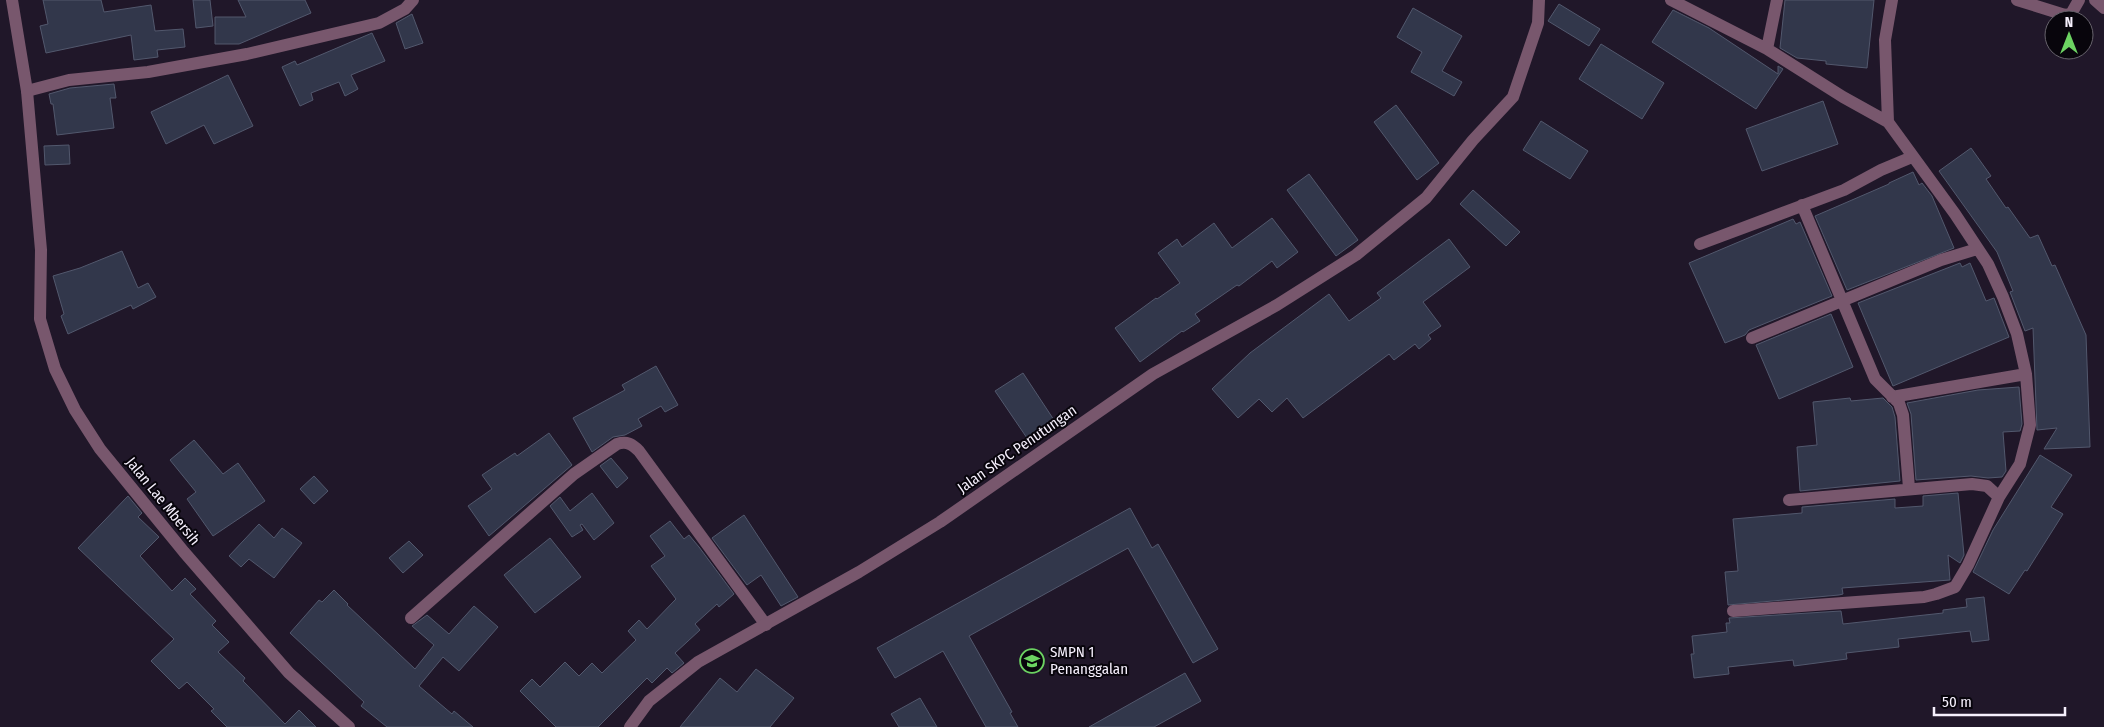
<svg xmlns="http://www.w3.org/2000/svg" width="2104" height="727" font-family="'Fira Sans Condensed',sans-serif">
<style>
.building{fill:#32374b;stroke:#52586d}
.lines{fill:none;stroke-linecap:round;stroke-linejoin:round}
.minor{stroke:#78576d;stroke-width:12}
.tertiary{stroke:#78576d;stroke-width:12}
.labels{text-anchor:middle;dominant-baseline:central;stroke-width:4;stroke-linejoin:round;paint-order:stroke}
.street-label{font-size:15px;fill:#f6f0fd;stroke:#08050c}
.poi-label{font-size:15px;fill:#f6f0fd;stroke:#08050c;text-anchor:start}
</style>
<rect width="100%" height="100%" fill="#201729"/>
<path class="building" d="M43,0H101L104,12L151,5L155,31L183,29L185,47L157,50L158,57L134,60L131,35L46,53L40,26L48,24Z
M193,0H210L213,26L196,28Z
M238,0H305L311,13L239,44H215V17H246Z
M1785,0H1874L1867,68L1826,64V61L1797,58L1780,48Z
M1559,4L1600,29L1589,46L1548,21Z
M1413,8L1462,36L1442,71L1462,82L1454,96L1411,72L1422,52L1397,37Z
M1673,10L1709,28L1778,74V66L1783,69L1756,109L1652,42Z
M412,14L423,43L405,49L396,23Z
M372,33L385,61L351,75L358,89L345,96L339,82L311,93L313,100L300,106L282,67L295,61L297,65Z
M1601,44L1664,83L1642,119L1579,79Z
M228,75L253,126L214,144L204,125L166,144L151,112Z
M114,84L116,98H110L114,128L57,135L53,104H51L49,94L70,88Z
M1823,101L1838,144L1762,171L1746,129Z
M1396,105L1439,163L1417,180L1374,122Z
M1541,121L1588,151L1570,179L1523,150Z
M69,145L70,164L45,165L44,146Z
M1971,148L1991,176L1986,179L2006,208L2008,207L2030,238L2038,235L2052,266L2055,265L2086,335L2090,447L2044,449L2057,428L2037,430L2033,328L2025,331L2010,292L2013,291L1997,252L1939,171Z
M1913,172L1919,185L1922,183L1932,196L1954,248L1847,290L1815,216L1889,184V183Z
M1309,174L1358,240L1336,256L1287,190Z
M1473,190L1520,232L1506,246L1460,204Z
M1272,218L1298,252L1277,268L1272,261L1239,286L1237,285L1195,314L1200,321L1183,332L1182,331L1140,362L1115,328L1156,298L1157,299L1180,283L1158,253L1177,239L1182,247L1214,223L1232,248Z
M1793,219L1796,224L1800,222L1832,296L1749,330L1745,335L1725,343L1689,263Z
M1449,239L1470,267L1423,302L1441,326L1428,335L1431,339L1419,349L1415,344L1394,360L1389,354L1303,418L1287,398L1272,412L1259,399L1238,418L1212,389L1250,353L1329,294L1349,321L1381,298L1377,293Z
M122,251L138,288L148,283L156,297L133,309L131,305L68,334L61,316L64,314L53,276L80,268Z
M1960,263L1962,267L1970,263L1986,301L1994,298L2009,337L1893,386L1858,303Z
M1831,314L1853,367L1779,399L1756,345Z
M656,366L678,405L665,412L661,406L638,419L642,426L625,435L613,437L592,452L573,418L625,390L622,385Z
M1023,373L1054,420L1027,438L995,391Z
M2019,387L2022,424L2020,431L2003,432L2006,471L2002,477L1988,478L1971,476L1916,480L1911,414L1907,403L1978,390Z
M1850,398L1851,401L1883,398L1892,407L1895,417L1900,481L1800,491L1797,447L1817,445L1813,402Z
M549,433L572,465L489,536L468,506L492,489L482,475L515,453L517,456Z
M194,440L223,474L238,463L265,501L213,536L187,499L196,492L170,460Z
M2040,455L2072,475L2051,507L2063,514L2027,571L2025,570L2009,594L1973,572L1993,530Z
M611,458L628,478L617,488L600,466Z
M314,476L328,491L314,504L300,489Z
M592,493L614,523L594,540L582,524L580,525L583,530L572,537L550,506L560,497L570,511Z
M1958,493L1964,555L1960,563L1948,555L1950,580L1842,588L1843,594L1839,595L1728,605L1725,572L1738,571L1733,519L1802,513V507L1895,499V508L1923,506V496Z
M128,496L142,513L138,517L159,537L140,556L172,591L185,578L196,589L190,594L216,621L212,625L229,642L218,652L245,678L243,681L285,724L299,710L316,727H227L211,711L214,709L187,682L179,689L151,661L174,639L78,548Z
M1130,508L1152,548L1158,544L1218,649L1193,663L1128,548L969,636L1012,712L1010,713L1018,727H986L943,651L895,678L877,648Z
M744,515L798,597L781,606L761,575L747,585L712,538Z
M670,521L684,539L689,535L699,547L734,594L719,607L717,604L695,624L700,630L675,653L684,663L672,673L667,668L652,683L647,678L598,727H556L520,691L532,679L540,687L565,662L579,676L592,663L602,673L636,640L628,631L639,620L647,629L676,599L651,566L665,556L650,536Z
M259,524L274,538L282,528L302,543L274,578L249,559L241,567L229,556Z
M550,538L581,577L535,613L504,575Z
M409,541L423,555L403,573L389,558Z
M334,590L348,604L347,605L415,669L434,645L412,626L427,615L449,634L474,606L498,627L459,671L443,657L419,686L452,714L454,711L473,727H387L361,706L364,702L290,633L319,600L322,602Z
M1984,597L1989,640L1972,642L1970,631L1898,639L1899,647L1846,653L1847,659L1794,666L1793,660L1728,667L1729,674L1694,678L1691,654H1694L1692,636L1727,632L1726,623H1730L1729,618L1841,611L1843,624L1943,613V610L1967,607L1966,599Z
M756,669L794,698L770,727H680L720,678L737,692Z
M1185,673L1201,701L1154,727H1089Z
M920,698L937,727H899L891,714Z"/>
<g class="lines">
<path class="minor" d="M1671,0L1767,49L1843,97L1888,122L1955,214L1988,264L2003,297L2017,334L2026,374L2030,425L2020,464L1999,497L1968,565L1955,587L1936,594L1924,597L1733,611
M2017,0L2065,15L2071,14L2079,0
M2095,0L2104,8
M1767,49L1777,0
M27,91L69,80L148,72L247,54L379,23L405,9L413,0
M1888,122L1885,40L1892,0
M1802,205L1875,379L1899,403L1903,415L1909,488
M1700,244L1844,190L1881,170L1912,157
M1752,338L1941,260L1977,249
M1892,397L2026,374
M1789,500L1972,484L1987,486L1999,497
M411,618L574,474L617,444C627,441 632,444 639,451L766,625"/>
<path class="tertiary" d="M12,0L27,91L41,250L40,319L55,369L75,410L100,449L184,552L289,673L349,727
M630,727L649,701L698,662L859,572L940,522L1153,374L1277,305L1356,255L1426,198L1473,140L1513,97L1538,23L1539,0"/>
</g>
<defs>
<g id="school-ring" transform="scale(1.25)"><circle r="9.5" fill="#08050c" stroke="#6cd362" stroke-width="1.5"/><path d="M0-5L7-2L0 1L-7-2ZM-4 1L0 2.5L4 1V4Q0 6-4 4Z" fill="#6cd362"/></g>
</defs>
<g fill-rule="evenodd">
<use href="#school-ring" x="1032" y="661"/>
</g>
<g class="labels">
<g class="street-label">
<text transform="translate(1017 449) rotate(-35)">Jalan SKPC Penutungan</text>
<text transform="translate(163 501) rotate(51)">Jalan Lae Mbersih</text>
</g>
<g class="poi-label">
<text x="1050" y="652">SMPN 1<tspan x="1050" dy="17">Penanggalan</tspan></text>
</g>
</g>
<g transform="translate(2069 35)"><circle r="24" fill="#08050c" stroke="#67636c"/>
<path d="M0-4L9 19L0 12L-9 19Z" fill="#6cd362"/>
<text y="-8" font-size="14" font-weight="bold" text-anchor="middle" fill="#f6f0fd">N</text>
</g>
<path d="M1934 707v8h131v-8" fill="none" stroke="#f6f0fd" stroke-width="2.5"/>
<text x="1942" y="707" font-size="15" fill="#f6f0fd" stroke="#08050c" stroke-width="4" paint-order="stroke">50 m</text>
</svg>
